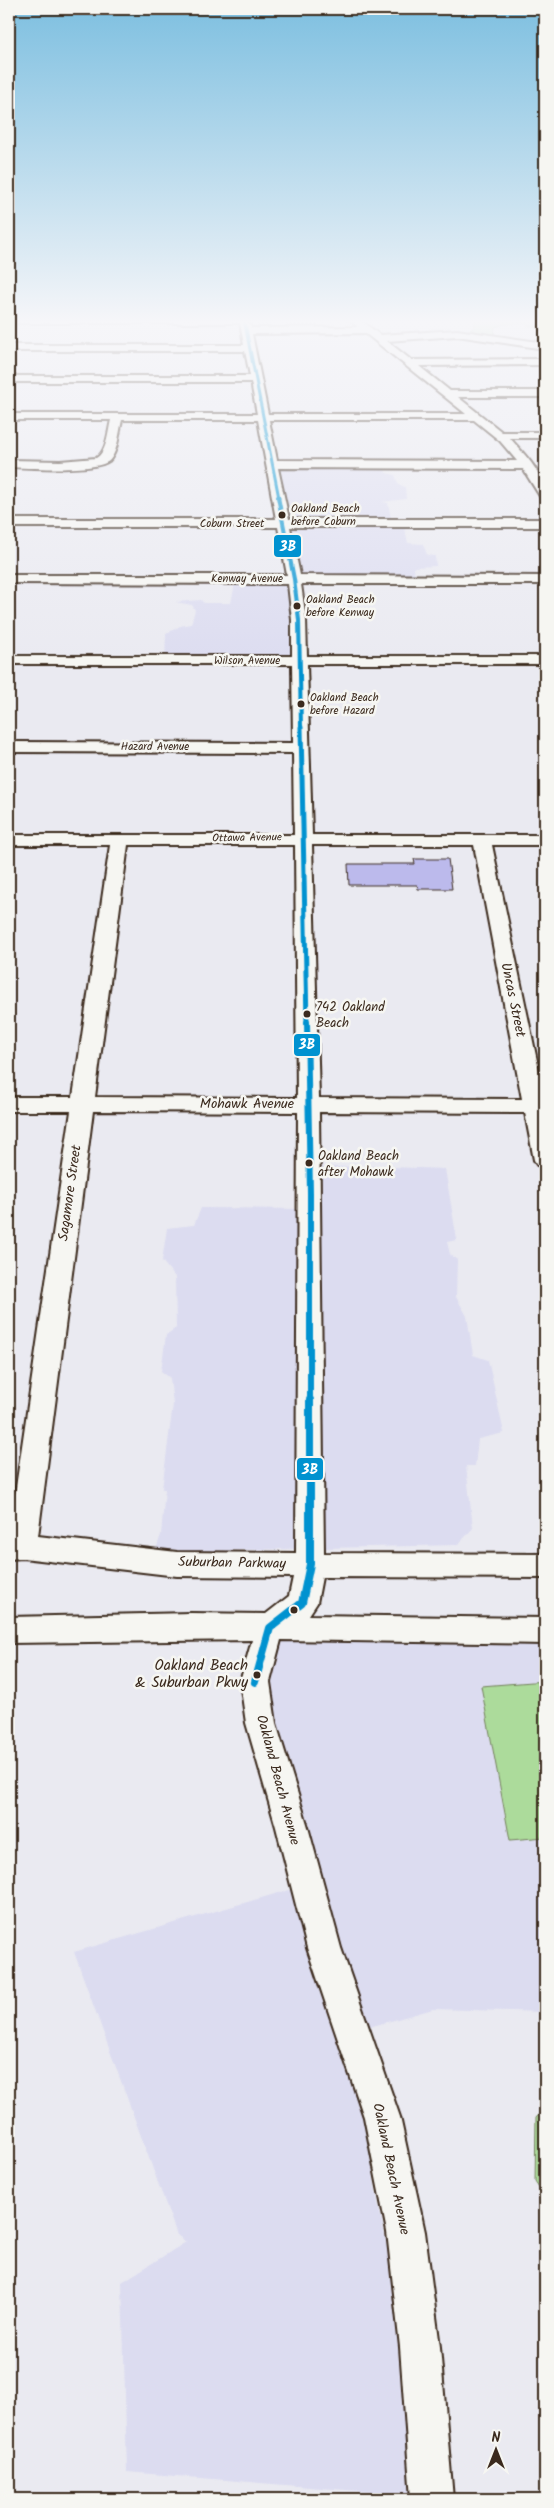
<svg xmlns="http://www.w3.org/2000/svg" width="554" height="2508" font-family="Kalam,sans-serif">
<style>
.built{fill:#dcdcf0}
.green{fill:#acdb9b;stroke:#74825c}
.building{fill:#bcbaec;stroke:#3b2a1e}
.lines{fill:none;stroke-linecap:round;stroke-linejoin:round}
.minor-casing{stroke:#3b2a1e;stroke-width:4}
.minor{fill:#f6f6f2;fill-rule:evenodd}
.bus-1-far4-casing{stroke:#f6f6f2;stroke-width:5}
.bus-1-far3-casing{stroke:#f6f6f2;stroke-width:6}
.bus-1-far2-casing{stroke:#f6f6f2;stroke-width:8}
.bus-1-far1-casing{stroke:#f6f6f2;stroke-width:10}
.bus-1-casing{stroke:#f6f6f2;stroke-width:11}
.bus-1-far4{stroke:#0092d0;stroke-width:3}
.bus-1-far3{stroke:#0092d0;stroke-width:4}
.bus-1-far2{stroke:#0092d0;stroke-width:5}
.bus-1-far1{stroke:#0092d0;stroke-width:6}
.bus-1{stroke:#0092d0;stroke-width:8}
.bus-dot{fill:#3b2a1e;stroke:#f6f6f2;stroke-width:2}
.labels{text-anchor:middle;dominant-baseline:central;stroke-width:5;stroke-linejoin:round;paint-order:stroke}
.far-bus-label{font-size:11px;fill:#3b2a1e;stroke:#f6f6f2;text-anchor:start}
.far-street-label{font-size:11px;fill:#3b2a1e;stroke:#f6f6f2}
.bus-label{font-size:13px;fill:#3b2a1e;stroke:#f6f6f2;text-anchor:start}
.street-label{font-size:14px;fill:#3b2a1e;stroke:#f6f6f2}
.near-bus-label{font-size:15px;fill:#3b2a1e;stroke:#f6f6f2;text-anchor:end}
.line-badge{stroke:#f6f6f2;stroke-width:2}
.badge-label{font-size:14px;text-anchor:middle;font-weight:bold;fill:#fff}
</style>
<rect width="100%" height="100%" fill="#eaeaf1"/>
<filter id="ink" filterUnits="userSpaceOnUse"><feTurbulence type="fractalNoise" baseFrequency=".02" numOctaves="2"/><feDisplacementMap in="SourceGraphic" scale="10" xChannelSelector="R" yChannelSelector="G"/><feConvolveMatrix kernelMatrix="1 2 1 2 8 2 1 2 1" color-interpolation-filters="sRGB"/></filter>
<g filter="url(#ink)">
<path class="built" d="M273,465H384L386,473L395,475L398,484L405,487L406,499L382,502L388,503L392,523L404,524L408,543L423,544L427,555L435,556L436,566L414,567L415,579L297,578L298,659L165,660L166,634L180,626L191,624L195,610L192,605L175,602L201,600L204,603H231L236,579L293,578Z
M363,1166L445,1169L457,1240L447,1242L450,1254L457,1260L456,1297L467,1316L473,1355L488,1360L504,1433L478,1439L475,1466H466L473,1528L458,1545L155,1552L161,1535L165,1489H162L173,1404L170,1378L161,1371L166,1335L176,1328L175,1277L162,1261L167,1228L194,1225L201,1208L309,1209L313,1168Z
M333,1632L545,1635V2012L433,2009L355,2031L376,2194L397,2294L420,2496L127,2472L122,2282L186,2242L177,2235L74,1952L310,1884L289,1794L248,1645L253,1634Z"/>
<path class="green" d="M472,319H520L545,323V331L522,323L504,324L495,327L494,336L462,333L474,328L475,320Z
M545,1681V1837L510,1840L481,1686Z
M545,2107V2196L535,2181L536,2118Z"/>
<path class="building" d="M414,859H448L452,889H418L417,885H349L348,864H415Z"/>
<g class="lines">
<g class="minor-casing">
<path id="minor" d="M9,319H248L251,328L358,327L349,319H359L380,335L457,330L545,343V349L457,336L387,341L411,360L545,359V365L419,366L450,391H545V397H458L502,432H545V438H510C526,457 545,473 545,499L541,498L523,469L278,468L289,519H545V527H290L300,575L545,576V584H301L306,620L307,656H545V664H307L312,835H545V845H492L545,1099V1167L537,1165L534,1160L525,1113L319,1112L324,1553L545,1554V1578L322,1577L317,1603L309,1615L545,1618V1644L281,1640L270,1682L276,1723L308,1827L341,1948L400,2117L425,2232L440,2347L453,2499H411L400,2347L387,2232L364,2117L307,1948L276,1827L246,1723L240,1682L252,1640L9,1643V1617L191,1613L266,1614L289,1596L293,1577L177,1576L23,1558L9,1559V1535L71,1111H9V1097H73L110,845H9V835H294L293,753L9,752V742L293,743L292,664H9V656H292V620L288,584L9,583V575H287L278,527H9V519H276L258,420H122C119,432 118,452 109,461C95,472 28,468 9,467V460L60,461L96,458C107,452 108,432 111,420H9V414H257L251,382H9V376H250L245,351H9V345H244L240,323H9ZM365,333L466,414H268L252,334ZM269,420H474L500,441L517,461L277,460ZM128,845H295L297,1098L95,1097ZM312,845H474L522,1099L319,1098ZM93,1111L298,1112L296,1553L177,1552L38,1536Z"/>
</g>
<use href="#minor" class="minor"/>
<g class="bus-1-far4-casing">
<path id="bus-1-far4" d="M244,319L279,498"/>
</g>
<g class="bus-1-far3-casing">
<path id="bus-1-far3" d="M278,497L294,579L299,620L301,728"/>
</g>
<g class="bus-1-far2-casing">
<path id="bus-1-far2" d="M301,727L307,1023"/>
</g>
<g class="bus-1-far1-casing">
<path id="bus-1-far1" d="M307,1022L310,1194V1401"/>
</g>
<g class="bus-1-casing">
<path id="bus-1" d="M255,1682L270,1628L302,1603L310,1564V1400"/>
</g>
<use href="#bus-1-far4" class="bus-1-far4"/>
<use href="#bus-1-far3" class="bus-1-far3"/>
<use href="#bus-1-far2" class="bus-1-far2"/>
<use href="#bus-1-far1" class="bus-1-far1"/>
<use href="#bus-1" class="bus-1"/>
</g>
</g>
<linearGradient id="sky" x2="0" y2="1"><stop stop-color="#7dbfe0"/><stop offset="0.48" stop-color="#f6f6f9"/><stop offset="1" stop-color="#f6f6f9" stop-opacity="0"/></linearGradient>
<rect width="554" height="670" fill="url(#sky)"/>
<g class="bus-dot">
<circle cx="282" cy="515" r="4.5"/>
<circle cx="297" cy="606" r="4.5"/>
<circle cx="301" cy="704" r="4.5"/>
<circle cx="307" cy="1014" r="4.5"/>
<circle cx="309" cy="1163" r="4.5"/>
<circle cx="294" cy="1610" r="4.5"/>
<circle cx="257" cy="1675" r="4.5"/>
</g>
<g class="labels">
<g class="far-bus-label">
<text x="291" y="509">Oakland Beach<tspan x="291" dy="13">before Coburn</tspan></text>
<text x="306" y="600">Oakland Beach<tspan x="306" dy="13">before Kenway</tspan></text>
<text x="310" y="698">Oakland Beach<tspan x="310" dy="13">before Hazard</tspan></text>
</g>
<g class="far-street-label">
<text x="232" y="524">Coburn Street</text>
<text x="247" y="579">Kenway Avenue</text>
<text x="247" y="661">Wilson Avenue</text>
<text x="155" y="747">Hazard Avenue</text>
<text transform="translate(247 838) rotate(-1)">Ottawa Avenue</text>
</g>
<g class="bus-label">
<text x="316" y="1007">742 Oakland<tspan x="316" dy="16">Beach</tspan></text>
<text x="318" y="1156">Oakland Beach<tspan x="318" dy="16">after Mohawk</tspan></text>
</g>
<g class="street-label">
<text transform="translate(513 1000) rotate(78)">Uncas Street</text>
<text x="247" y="1104">Mohawk Avenue</text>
<text transform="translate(70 1193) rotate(-82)">Sagamore Street</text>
<text transform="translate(232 1563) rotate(1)">Suburban Parkway</text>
<text transform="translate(278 1780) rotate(75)">Oakland Beach Avenue</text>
<text transform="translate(391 2169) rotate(78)">Oakland Beach Avenue</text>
</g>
<g class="near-bus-label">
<text x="248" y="1666">Oakland Beach<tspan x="248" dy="17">&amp; Suburban Pkwy</tspan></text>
</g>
</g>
<g class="line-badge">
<rect x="273" y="534" width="29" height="24" rx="5" fill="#0092d0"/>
<rect x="293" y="1033" width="28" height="24" rx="5" fill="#0092d0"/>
<rect x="296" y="1457" width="28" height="24" rx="5" fill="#0092d0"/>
</g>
<g class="badge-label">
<text x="288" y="551">3B</text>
<text x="307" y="1049">3B</text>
<text x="310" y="1474">3B</text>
</g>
<rect width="554" height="2508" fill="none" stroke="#f6f6f2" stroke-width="30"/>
<rect x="15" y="15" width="524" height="2478" fill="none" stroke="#3b2a1e" stroke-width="2" filter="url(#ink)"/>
<g transform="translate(496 2450)" stroke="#f6f6f2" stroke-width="4" paint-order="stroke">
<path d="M0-4L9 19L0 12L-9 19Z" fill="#3b2a1e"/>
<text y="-8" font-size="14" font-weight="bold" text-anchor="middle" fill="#3b2a1e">N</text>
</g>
</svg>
